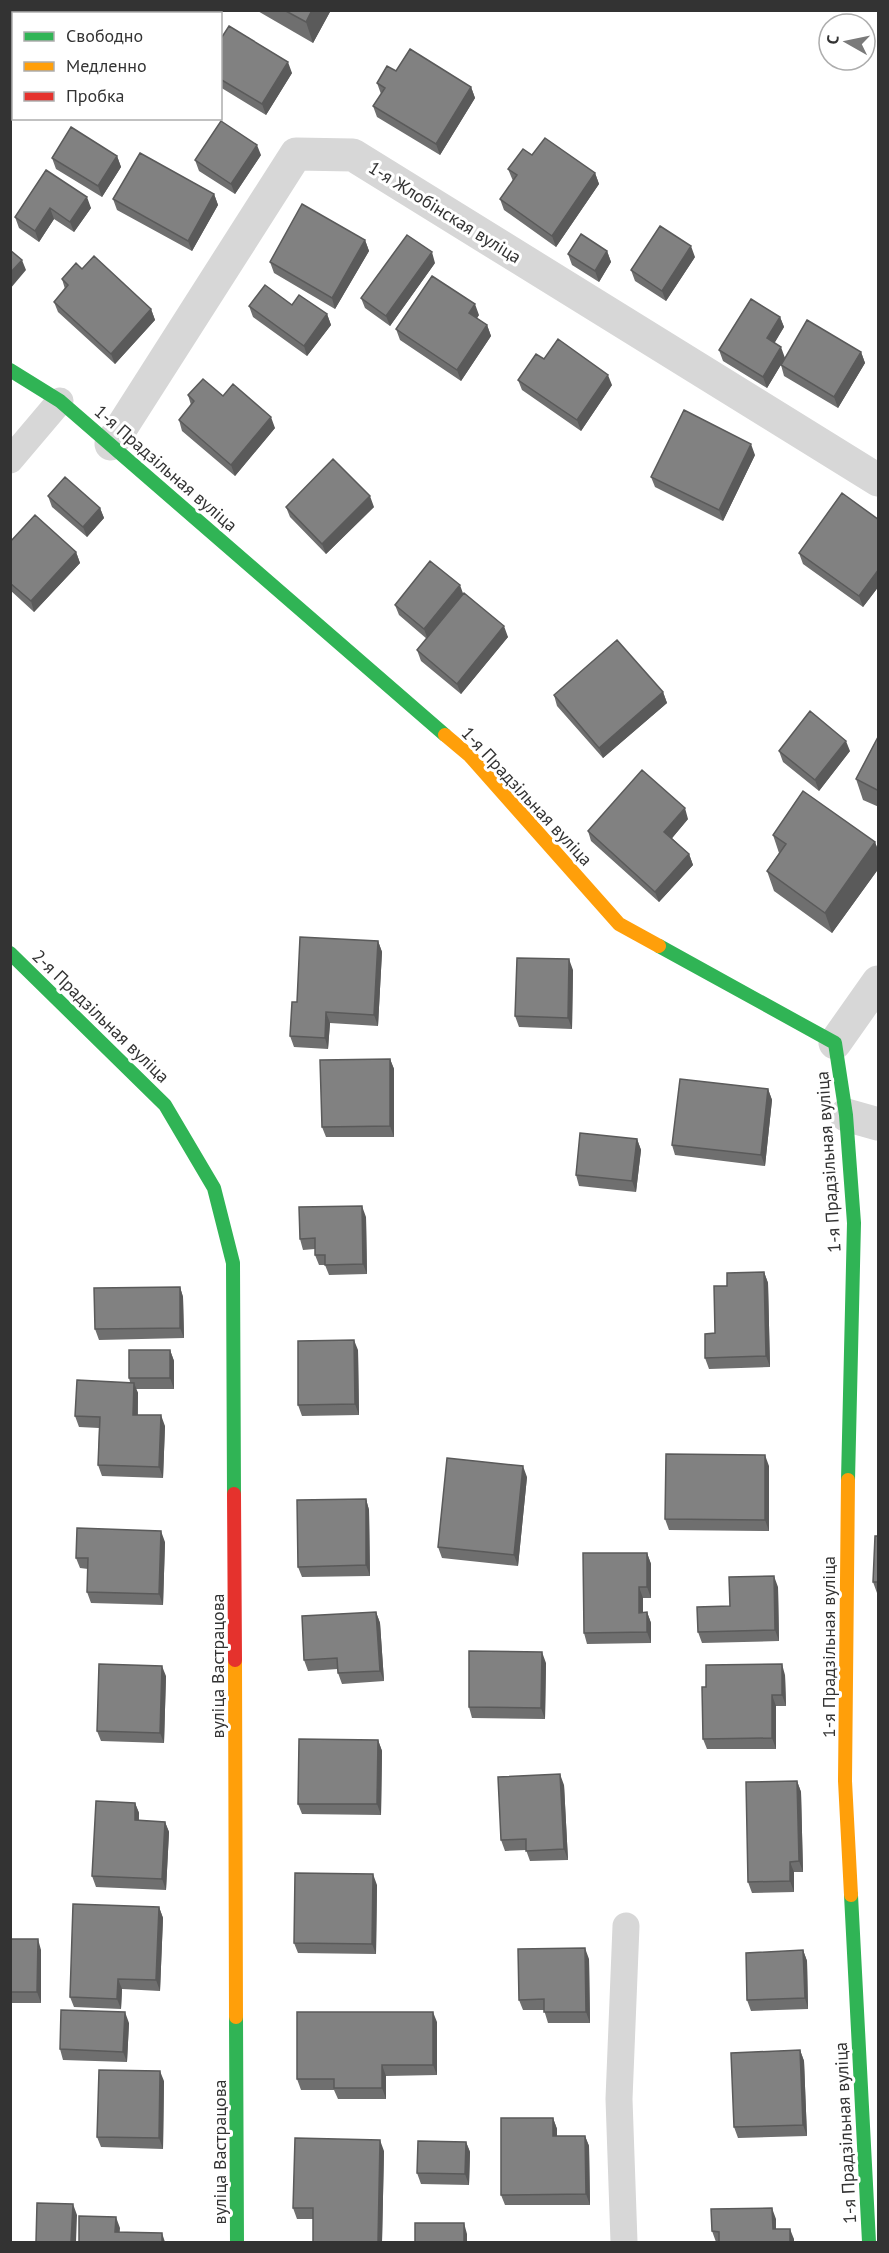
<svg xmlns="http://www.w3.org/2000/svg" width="889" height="2253" font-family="'PT Sans',sans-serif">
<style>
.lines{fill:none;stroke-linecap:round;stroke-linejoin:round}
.lane{stroke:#d7d7d7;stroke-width:27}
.street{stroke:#d7d7d7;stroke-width:33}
.fast{stroke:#30b455;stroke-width:14}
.slow{stroke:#ff9f0a;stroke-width:14}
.jam{stroke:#e5322d;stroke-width:14}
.wall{fill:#6f6f6f}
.shaded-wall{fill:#5a5a5a}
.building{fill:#818181;stroke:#5a5a5a;stroke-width:1.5}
.labels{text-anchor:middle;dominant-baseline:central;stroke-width:6;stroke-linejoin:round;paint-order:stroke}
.street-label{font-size:18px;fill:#333;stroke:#fff}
</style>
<rect width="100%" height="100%" fill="#fff"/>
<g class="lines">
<path class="lane" d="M10,460L60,401
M624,2242L619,2099L626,1926"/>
<path class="street" d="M111,444L296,154L353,155L878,480
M835,1043L878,982
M846,1115L878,1124"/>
<path class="fast" d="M10,370L60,401L445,735
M659,946L835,1043L846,1115L854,1223L848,1480
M10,953L165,1105L214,1188L233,1263L234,1494
M851,1895L869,2242
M236,2017L237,2242"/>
<path class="slow" d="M445,735L470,756L619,924L659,946
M848,1480L845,1781L851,1895
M235,1660L236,2017"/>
<path class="jam" d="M234,1494L235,1660"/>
</g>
<path class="wall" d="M256,10H331L313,43Z
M220,40L292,73L266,115L220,87Z
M396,71L471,87L475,98L440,155L377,117L373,106L381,94L377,83Z
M261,155L235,194L199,171L195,160Z
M532,155L595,173L599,184L556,247L504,210L500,199L513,181L508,169Z
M117,156L121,167L102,197L56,169L52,158Z
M46,170L91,208L74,232L54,219L39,242L19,228L15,217Z
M214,194L218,205L192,251L117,210L113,199Z
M365,240L369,251L335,309L274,273L270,262Z
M607,251L611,262L599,282L572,265L568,254Z
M695,257L666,301L635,281L631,270Z
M435,263L390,326L365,308L361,298Z
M82,269L151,309L155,320L115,364L58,312L54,302L65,289L62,279Z
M292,305L327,314L331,325L307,356L253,317L249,306Z
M479,315L477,318L487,325L491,336L461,381L400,340L396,329Z
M780,317L784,327L774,343L785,358L767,388L723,361L719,350Z
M861,352L865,363L838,408L784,376L781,365Z
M518,380L612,385L581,431L522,390Z
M188,395L223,396L275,428L235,476L182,431L179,420L191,405Z
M755,455L723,521L655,487L651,477Z
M48,496L100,508L104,518L87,537L52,507Z
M286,507H374L326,554L290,517Z
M879,520V586L863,607L803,564L799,553Z
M10,542L76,552L80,563L34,612L10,590Z
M463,594L508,637L461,694L421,661L417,650L427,639L399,615L395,605Z
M663,692L667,703L603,758L557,706L554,695Z
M879,735V807L863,800L856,779Z
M779,751H850L819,791L783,762Z
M688,819L672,838L689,854L693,865L659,902L591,841L588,831Z
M773,835L875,842L879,853V868L832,933L774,891L767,871L779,853Z
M378,941L382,952L378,1026L330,1023L328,1049L294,1047L290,1036L297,1002Z
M573,970L572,1029L519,1027L515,1016Z
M390,1059L394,1069V1137H326L322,1127Z
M768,1089L772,1100L765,1166L675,1155L672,1145Z
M637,1139L641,1150L636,1192L579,1186L576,1175Z
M366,1217L367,1274L329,1275L325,1265H319L315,1255V1249L303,1250L300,1239Z
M764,1272L768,1283L770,1367L709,1369L705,1358L715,1333L727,1286Z
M180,1287L183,1297L184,1338L99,1340L95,1329Z
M170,1350L174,1361V1389H136L138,1393V1415L165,1426L163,1478L102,1476L98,1465L99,1428L79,1427L75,1416L130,1382L129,1378Z
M358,1350L359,1415L302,1416L298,1405Z
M769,1466V1531L669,1530L665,1519Z
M527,1477L518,1566L442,1558L438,1547Z
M366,1499L369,1510L370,1576L302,1577L298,1567Z
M879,1536V1593H877L873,1582Z
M165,1542L163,1605L91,1603L87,1592L88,1569L80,1568L76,1558Z
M647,1553L651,1564V1598H643V1613L647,1612L651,1623V1643L587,1644L584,1633Z
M778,1587L779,1641L702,1643L698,1632Z
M376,1612L380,1623L384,1681L342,1684L338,1673V1669L308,1671L304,1660Z
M546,1663L545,1719L472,1718L469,1707Z
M785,1675L786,1706H776V1749H707L703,1739L706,1687Z
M166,1676L164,1743L101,1741L97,1731Z
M378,1740L382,1751L381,1815L302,1814L298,1804Z
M797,1781L801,1792L803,1872H794V1892L752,1893L748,1882Z
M564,1785L568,1860L530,1861L526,1850L505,1851L501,1840Z
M135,1803L139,1813V1821L165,1822L169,1832L166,1890L96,1887L92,1876Z
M377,1885L376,1954L298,1953L294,1943Z
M159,1907L163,1918L160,1991L122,1989L121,2009L74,2007L70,1997Z
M10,1939L41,1950V2003H10Z
M803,1950L807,1961L808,2009L751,2011L747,2000Z
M589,1959L590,2023H548L544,2010H523L519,2000Z
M437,2022V2075L386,2076V2099H338L334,2090H301L297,2079Z
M129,2023L127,2062L63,2060L60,2049Z
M800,2050L804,2061L807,2136L738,2138L734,2127Z
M164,2081L163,2149L101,2147L97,2137Z
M553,2118L557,2129V2136H585L589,2146L590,2205H505L501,2195Z
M466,2142L470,2152L469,2185L421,2184L417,2173Z
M384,2151L382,2242H313V2219H297L293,2208Z
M776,2219V2229L794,2239V2242H716L712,2231Z"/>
<path class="shaded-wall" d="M25,10H35L33,14H24Z
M312,10H331L313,43L306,22Z
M14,32V50L10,56V38Z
M288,62L292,73L266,115L262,104Z
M471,87L475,98L440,155L436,144Z
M257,145L261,155L235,194L231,184Z
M117,156L121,167L102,197L98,186Z
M595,173L599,184L556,247L552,236Z
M214,194L218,205L192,251L188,241Z
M87,197L91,208L74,232L70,222Z
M50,208L54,219L39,242L35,231Z
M365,240L369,251L335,309L332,298Z
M691,246L695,257L666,301L662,291Z
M607,251L611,262L599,282L595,271Z
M432,252L435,263L390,326L386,316Z
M22,260L26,270L10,289V273Z
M475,304L479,315L473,324L469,313Z
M151,309L155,320L115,364L111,354Z
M327,314L331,325L307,356L304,346Z
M780,317L784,327L771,349L767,338Z
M487,325L491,336L461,381L457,370Z
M781,347L785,358L767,388L763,377Z
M861,352L865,363L838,408L834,397Z
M608,375L612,385L581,431L577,420Z
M271,417L275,428L235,476L231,465Z
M751,444L755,455L723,521L719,510Z
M370,496L374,507L326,554L322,544Z
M100,508L104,518L87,537L83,527Z
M76,552L80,563L34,612L31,601Z
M879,569V586L863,607L859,596Z
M460,585L464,596L428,640L424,629Z
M504,626L508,637L461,694L457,684Z
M663,692L667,703L603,758L599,748Z
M846,741L850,751L819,791L815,780Z
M685,808L688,819L668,843L664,832Z
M875,842L879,853V868L832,933L825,913Z
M689,854L693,865L659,902L655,892Z
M378,941L382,952L378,1026L374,1015Z
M569,959L573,970L572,1029L568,1018Z
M326,1012L330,1023L328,1049L325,1038Z
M390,1059L394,1069V1137L390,1126Z
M768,1089L772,1100L765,1166L761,1155Z
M637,1139L641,1150L636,1192L632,1181Z
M362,1206L366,1217L367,1274L363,1264Z
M764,1272L768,1283L770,1367L766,1356Z
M180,1287L183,1297L184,1338L180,1328Z
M354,1340L358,1350L359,1415L355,1404Z
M170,1350L174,1361V1389L170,1378Z
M134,1383L138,1393L137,1425L133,1415Z
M161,1415L165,1426L163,1478L159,1467Z
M765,1455L769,1466V1531L765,1520Z
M523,1466L527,1477L518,1566L514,1555Z
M366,1499L369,1510L370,1576L366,1565Z
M161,1531L165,1542L163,1605L159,1594Z
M647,1553L651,1564V1598L647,1587Z
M774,1576L778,1587L779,1641L775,1630Z
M639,1587L643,1598V1623L639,1613Z
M376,1612L380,1623L384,1681L380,1671Z
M647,1612L651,1623V1643L647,1632Z
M542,1652L546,1663L545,1719L541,1708Z
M782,1664L785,1675L786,1706L782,1695Z
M162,1666L166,1676L164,1743L160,1733Z
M772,1695L776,1706V1749L772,1738Z
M378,1740L382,1751L381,1815L377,1804Z
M560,1774L564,1785L568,1860L564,1849Z
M797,1781L801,1792L803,1872L799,1861Z
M135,1803L139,1813L138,1831L135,1820Z
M165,1822L169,1832L166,1890L162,1879Z
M790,1862L794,1872V1892L790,1881Z
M373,1874L377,1885L376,1954L372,1944Z
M159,1907L163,1918L160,1991L156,1980Z
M38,1939L41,1950V2003L37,1992Z
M585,1948L589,1959L590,2023L586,2012Z
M803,1950L807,1961L808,2009L805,1998Z
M118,1979L122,1989L121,2009L117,1999Z
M125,2012L129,2023L127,2062L123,2052Z
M433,2012L437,2022V2075L433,2065Z
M800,2050L804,2061L807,2136L803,2125Z
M382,2065L386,2076V2099L382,2088Z
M160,2071L164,2081L163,2149L159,2138Z
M553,2118L557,2129V2147L553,2136Z
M585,2136L589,2146L590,2205L586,2194Z
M380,2140L384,2151L382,2242H378Z
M466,2142L470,2152L469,2185L465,2174Z
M73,2204L77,2215L76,2242H71Z
M772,2208L776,2219V2240L773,2229Z
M116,2217L120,2228L119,2242L115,2232Z
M464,2223L467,2234V2242H464Z
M790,2229L794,2239V2242H790Z
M162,2233L165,2242H162Z"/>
<path class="building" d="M10,10H25L24,14H14V32L10,38Z
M170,10H201L206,14H168Z
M284,10H312L306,22Z
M229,26L288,62L262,104L220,79V40Z
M410,49L471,87L436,144L373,106L385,88L377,83L387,66L396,71Z
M221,121L257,145L231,184L195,160Z
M71,127L117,156L98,186L52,158Z
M545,138L595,173L552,236L500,199L517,175L508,169L523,149L532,155Z
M140,153L214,194L188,241L113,199Z
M46,170L87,197L70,222L50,208L35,231L15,217Z
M302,204L365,240L332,298L270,262Z
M660,226L691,246L662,291L631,270Z
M581,234L607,251L595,271L568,254Z
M407,235L432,252L386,316L361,298Z
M10,250L22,260L10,273Z
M94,256L151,309L111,354L54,302L68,285L62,279L76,263L82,269Z
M432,276L475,304L469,313L487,325L457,370L396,329Z
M265,285L292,305L299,295L327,314L304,346L249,306Z
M751,299L780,317L767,338L781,347L763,377L719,350Z
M807,320L861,352L834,397L781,365Z
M558,339L608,375L577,420L518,380L536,354L544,359Z
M203,379L223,396L233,384L271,417L231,465L179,420L194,401L188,395Z
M684,410L751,444L719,510L651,477Z
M333,459L370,496L322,544L286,507Z
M65,477L100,508L83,527L48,496Z
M842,493L879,520V569L859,596L799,553Z
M35,515L76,552L31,601L10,583V542Z
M430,561L460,585L424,629L395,605Z
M464,593L504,626L457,684L417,650Z
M617,640L663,692L599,748L554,695Z
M810,711L846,741L815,780L779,751Z
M879,735V791L856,779Z
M642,770L685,808L664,832L689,854L655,892L588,831Z
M803,791L875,842L825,913L767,871L786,844L773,835Z
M300,937L378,941L374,1015L326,1012L325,1038L290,1036L292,1002H297Z
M517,958L569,959L568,1018L515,1016Z
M390,1059V1126L322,1127L320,1060Z
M680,1079L768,1089L761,1155L672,1145Z
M580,1133L637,1139L632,1181L576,1175Z
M362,1206L363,1264L325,1265V1255H315V1238L300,1239L299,1207Z
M764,1272L766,1356L705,1358V1334L715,1333L714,1286H727V1273Z
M180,1287V1328L95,1329L94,1288Z
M354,1340L355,1404L298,1405V1341Z
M129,1350H170V1378H129Z
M77,1380L134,1383L133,1415H161L159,1467L98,1465L100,1417L75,1416Z
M666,1454L765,1455V1520L665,1519Z
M447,1458L523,1466L514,1555L438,1547Z
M366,1499V1565L298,1567L297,1500Z
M77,1528L161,1531L159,1594L87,1592L88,1558H76Z
M875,1536H879V1582H873Z
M583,1553H647V1587H639V1613L647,1612V1632L584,1633Z
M774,1576L775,1630L698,1632L697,1607L730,1606L729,1577Z
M376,1612L380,1671L338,1673L337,1658L304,1660L302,1616Z
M469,1651L542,1652L541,1708L469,1707Z
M99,1664L162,1666L160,1733L97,1731Z
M782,1664V1695H772V1738L703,1739L702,1687H706V1665Z
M299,1739L378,1740L377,1804H298Z
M560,1774L564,1849L526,1851V1839L501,1840L498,1777Z
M797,1781L799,1861L790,1862V1881L748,1882L746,1782Z
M96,1801L135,1803V1820L165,1822L162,1879L92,1876Z
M295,1873L373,1874L372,1944L294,1943Z
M73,1904L159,1907L156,1980L118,1979L117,1999L70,1997Z
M10,1939H38L37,1992H10Z
M585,1948L586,2012H544V1999L519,2000L518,1949Z
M803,1950L805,1998L747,2000L746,1953Z
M61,2010L125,2012L123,2052L60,2049Z
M297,2012H433V2065H382V2088H334V2079H297Z
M800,2050L803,2125L734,2127L731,2053Z
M99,2070L160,2071L159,2138L97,2137Z
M501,2118H553V2136H585L586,2194L501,2195Z
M295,2138L380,2140L378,2242H313V2208H293Z
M418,2141L466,2142L465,2174L417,2173Z
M37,2203L73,2204L71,2242H36Z
M772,2208L773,2229H790V2242H719V2232L712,2231L711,2209Z
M79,2216L116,2217L115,2232L162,2233V2242H79Z
M415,2223H464V2242H415Z"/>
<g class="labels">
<g class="street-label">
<text transform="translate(445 212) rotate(32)">1-я Жлобінская вуліца</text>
<text transform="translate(166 468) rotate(41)">1-я Прадзільная вуліца</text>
<text transform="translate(527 796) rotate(47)">1-я Прадзільная вуліца</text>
<text transform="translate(101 1016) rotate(44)">2-я Прадзільная вуліца</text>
<text transform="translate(828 1162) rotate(-94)">1-я Прадзільная вуліца</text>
<text transform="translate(828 1647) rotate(-90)">1-я Прадзільная вуліца</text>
<text transform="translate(217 1666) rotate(-90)">вуліца Вастрацова</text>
<text transform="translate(845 2133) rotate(-93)">1-я Прадзільная вуліца</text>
<text transform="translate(219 2152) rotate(-90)">вуліца Вастрацова</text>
</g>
</g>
<rect width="889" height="2253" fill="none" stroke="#333333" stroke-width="24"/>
<rect x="12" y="12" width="210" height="108" fill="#ffffff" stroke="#adadad" stroke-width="1.5"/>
<rect x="24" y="32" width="30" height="9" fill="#30b455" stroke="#adadad" stroke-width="1.5"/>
<text x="66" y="42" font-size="18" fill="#333333">Свободно</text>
<rect x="24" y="62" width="30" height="9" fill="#ff9f0a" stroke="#adadad" stroke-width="1.5"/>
<text x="66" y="72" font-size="18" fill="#333333">Медленно</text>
<rect x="24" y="92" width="30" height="9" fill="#e5322d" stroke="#adadad" stroke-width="1.5"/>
<text x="66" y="102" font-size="18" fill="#333333">Пробка</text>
<g transform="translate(847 42) rotate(279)"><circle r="28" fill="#ffffff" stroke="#adadad" stroke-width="1.5"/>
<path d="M0-4.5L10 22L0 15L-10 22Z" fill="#7a7a7a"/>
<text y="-9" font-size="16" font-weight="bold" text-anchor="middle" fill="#333333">С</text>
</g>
</svg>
